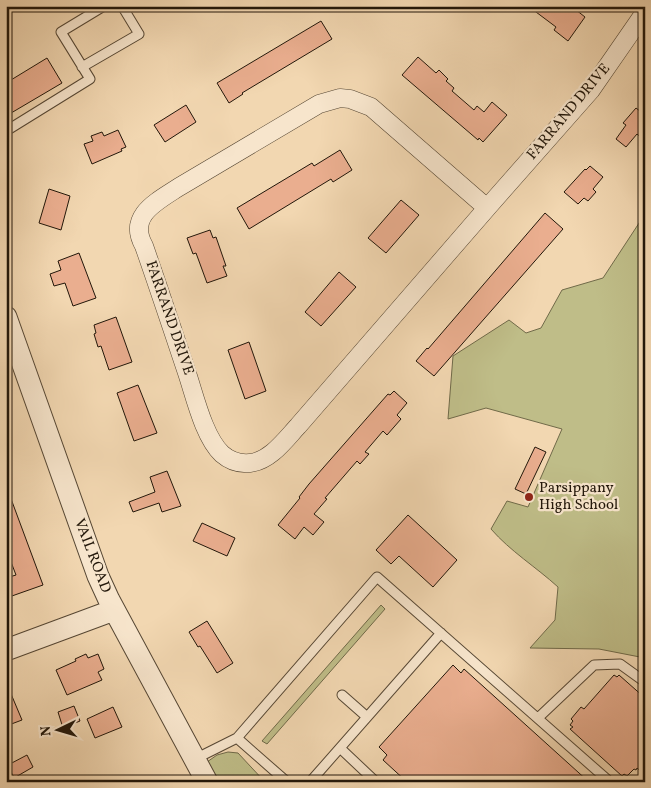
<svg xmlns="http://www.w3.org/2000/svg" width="651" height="788" font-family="Vollkorn,serif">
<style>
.green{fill:#bfbd88;stroke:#706a49}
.building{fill:#eaae8f;stroke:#22170a}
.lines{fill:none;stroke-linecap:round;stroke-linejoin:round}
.service-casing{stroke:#564734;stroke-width:11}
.minor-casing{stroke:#564734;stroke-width:19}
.tertiary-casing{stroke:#564734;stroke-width:23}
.service{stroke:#f7e5cc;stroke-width:9}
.minor{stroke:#f7e5cc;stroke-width:18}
.tertiary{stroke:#f7e5cc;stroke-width:21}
.poi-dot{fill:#8f2418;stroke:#f7e5cc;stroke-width:2}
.labels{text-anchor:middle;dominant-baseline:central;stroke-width:4.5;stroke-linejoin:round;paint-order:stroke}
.street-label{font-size:15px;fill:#22170a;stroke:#f7e5cc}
.poi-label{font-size:15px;fill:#22170a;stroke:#f7e5cc;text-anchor:start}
</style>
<rect width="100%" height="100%" fill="#f2d7b1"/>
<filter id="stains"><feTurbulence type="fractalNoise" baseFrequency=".004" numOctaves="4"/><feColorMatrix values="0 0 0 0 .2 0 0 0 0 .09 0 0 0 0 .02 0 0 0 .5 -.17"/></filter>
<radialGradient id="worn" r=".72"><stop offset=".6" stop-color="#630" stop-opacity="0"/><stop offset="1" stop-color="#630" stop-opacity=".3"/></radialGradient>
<path class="green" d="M645,214V658L599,649L530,648L555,620L558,587C536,567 510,551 491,529L507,501L528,507L562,429L486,408L448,419L453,356L509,320L526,333L541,328L562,290L603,278Z
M381,605L385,609L267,744L262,741Z
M228,752L238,753L265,782H218L207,762L217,755Z"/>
<path class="building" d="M528,6H571L585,17L568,41L554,30L556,27Z
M321,21L332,39L242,93L243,94L229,103L217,83Z
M418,57L436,73L439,70L448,79L446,81L454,88L452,91L474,110L477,106L484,112L492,102L507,115L483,142L479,138L478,140L402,75Z
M47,58L62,83L6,116V83Z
M186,105L196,122L165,142L154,125Z
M636,108L645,115V141L637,134L626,147L616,139L626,125L623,123Z
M118,130L126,147L121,149L122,151L92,164L84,144L93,141L91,136L102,132L104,136Z
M340,150L352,170L333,182L331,179L249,229L237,208L312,163L314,166Z
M590,166L603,177L593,189L596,192L588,201L584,198L578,204L564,192L585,169L586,170Z
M49,189L70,196L61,230L39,223Z
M401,200L419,215L386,253L368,238Z
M545,213L563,229L434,376L416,361L427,348L428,349Z
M210,230L213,238L216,237L226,266H223L227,276L207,283L196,253L193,254L187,238Z
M79,253L96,298L73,306L65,283L54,286L50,274L61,270L58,261Z
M339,272L356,287L321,326L305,312Z
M116,317L132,362L109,370L101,346L98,347L94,334L96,333L94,325Z
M249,342L266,391L245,399L228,350Z
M138,385L157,433L134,441L117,393Z
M394,391L407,403L397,415L401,419L387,435L383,431L365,452L369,454L360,464L357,461L325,498L327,499L314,514L324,522L313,535L304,527L295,539L278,525L300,498L299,497L309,484L388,394L390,395Z
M535,447L546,452L526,494L515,489Z
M167,471L181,506L162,512L159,503L133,512L129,502L155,492L150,477Z
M7,488L43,585L9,597L6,590V578L16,575L6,549Z
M408,515L457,560L433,587L399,556L391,564L376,550Z
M202,523L235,538L227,556L193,541Z
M207,621L233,663L217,673L200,646L198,647L189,632Z
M86,654L88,658L98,654L104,669L98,672L102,680L67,695L56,670L76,661L75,659Z
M453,665L461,673L464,669L589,782H407L383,760L387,755L379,747Z
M614,675L617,677L619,675L645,698V775L637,768L636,770L634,769L627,776L624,774L622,776L570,729L573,727L570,725L573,721L571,719L581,707L584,709Z
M6,682L22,720L6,726Z
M74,706L80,721L63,728L58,712Z
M113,707L122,727L95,738L87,719Z
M27,755L33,767L14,778L8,765Z"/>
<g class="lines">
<g class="service-casing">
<path id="service" d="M82,67L139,34L122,6
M6,131L90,79L61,32L104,6
M342,695L367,717
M538,718L594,665L620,664L645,682
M237,738L287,782
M340,748L376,782
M195,759L237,738L377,577L610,782
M310,782L441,633"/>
</g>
<g class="minor-casing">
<path id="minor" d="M340,98L350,99L371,107L487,208L298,426C285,440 270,461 250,463C240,464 230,461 222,454C204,437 195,397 187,373C173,331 159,289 144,246C127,216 156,202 179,187L319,104Z
M487,208L591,90L645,12"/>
</g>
<g class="tertiary-casing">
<path id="tertiary" d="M6,317L98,576L109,600L207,782
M6,650L114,610"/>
</g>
<use href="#service" class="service"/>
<use href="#minor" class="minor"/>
<use href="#tertiary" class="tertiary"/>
</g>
<circle class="poi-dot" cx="529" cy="497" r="5"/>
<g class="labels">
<g class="street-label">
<text transform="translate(569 112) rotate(-50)">FARRAND DRIVE</text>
<text transform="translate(169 318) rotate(71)">FARRAND DRIVE</text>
<text transform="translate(92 556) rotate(69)">VAIL ROAD</text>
</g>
<g class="poi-label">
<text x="539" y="488">Parsippany<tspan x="539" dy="17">High School</tspan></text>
</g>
</g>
<rect width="651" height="788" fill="none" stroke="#f2d7b1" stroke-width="25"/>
<rect x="8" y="8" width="636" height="773" fill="none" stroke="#22170a" stroke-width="2.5"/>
<rect x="12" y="12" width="626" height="763" fill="none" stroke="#22170a"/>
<g transform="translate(58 730) rotate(265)" stroke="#f7e5cc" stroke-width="4" paint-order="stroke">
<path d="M0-4L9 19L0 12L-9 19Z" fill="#22170a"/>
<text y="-8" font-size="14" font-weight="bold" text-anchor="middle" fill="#22170a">N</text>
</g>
<rect width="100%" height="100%" filter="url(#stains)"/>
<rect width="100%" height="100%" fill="url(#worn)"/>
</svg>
